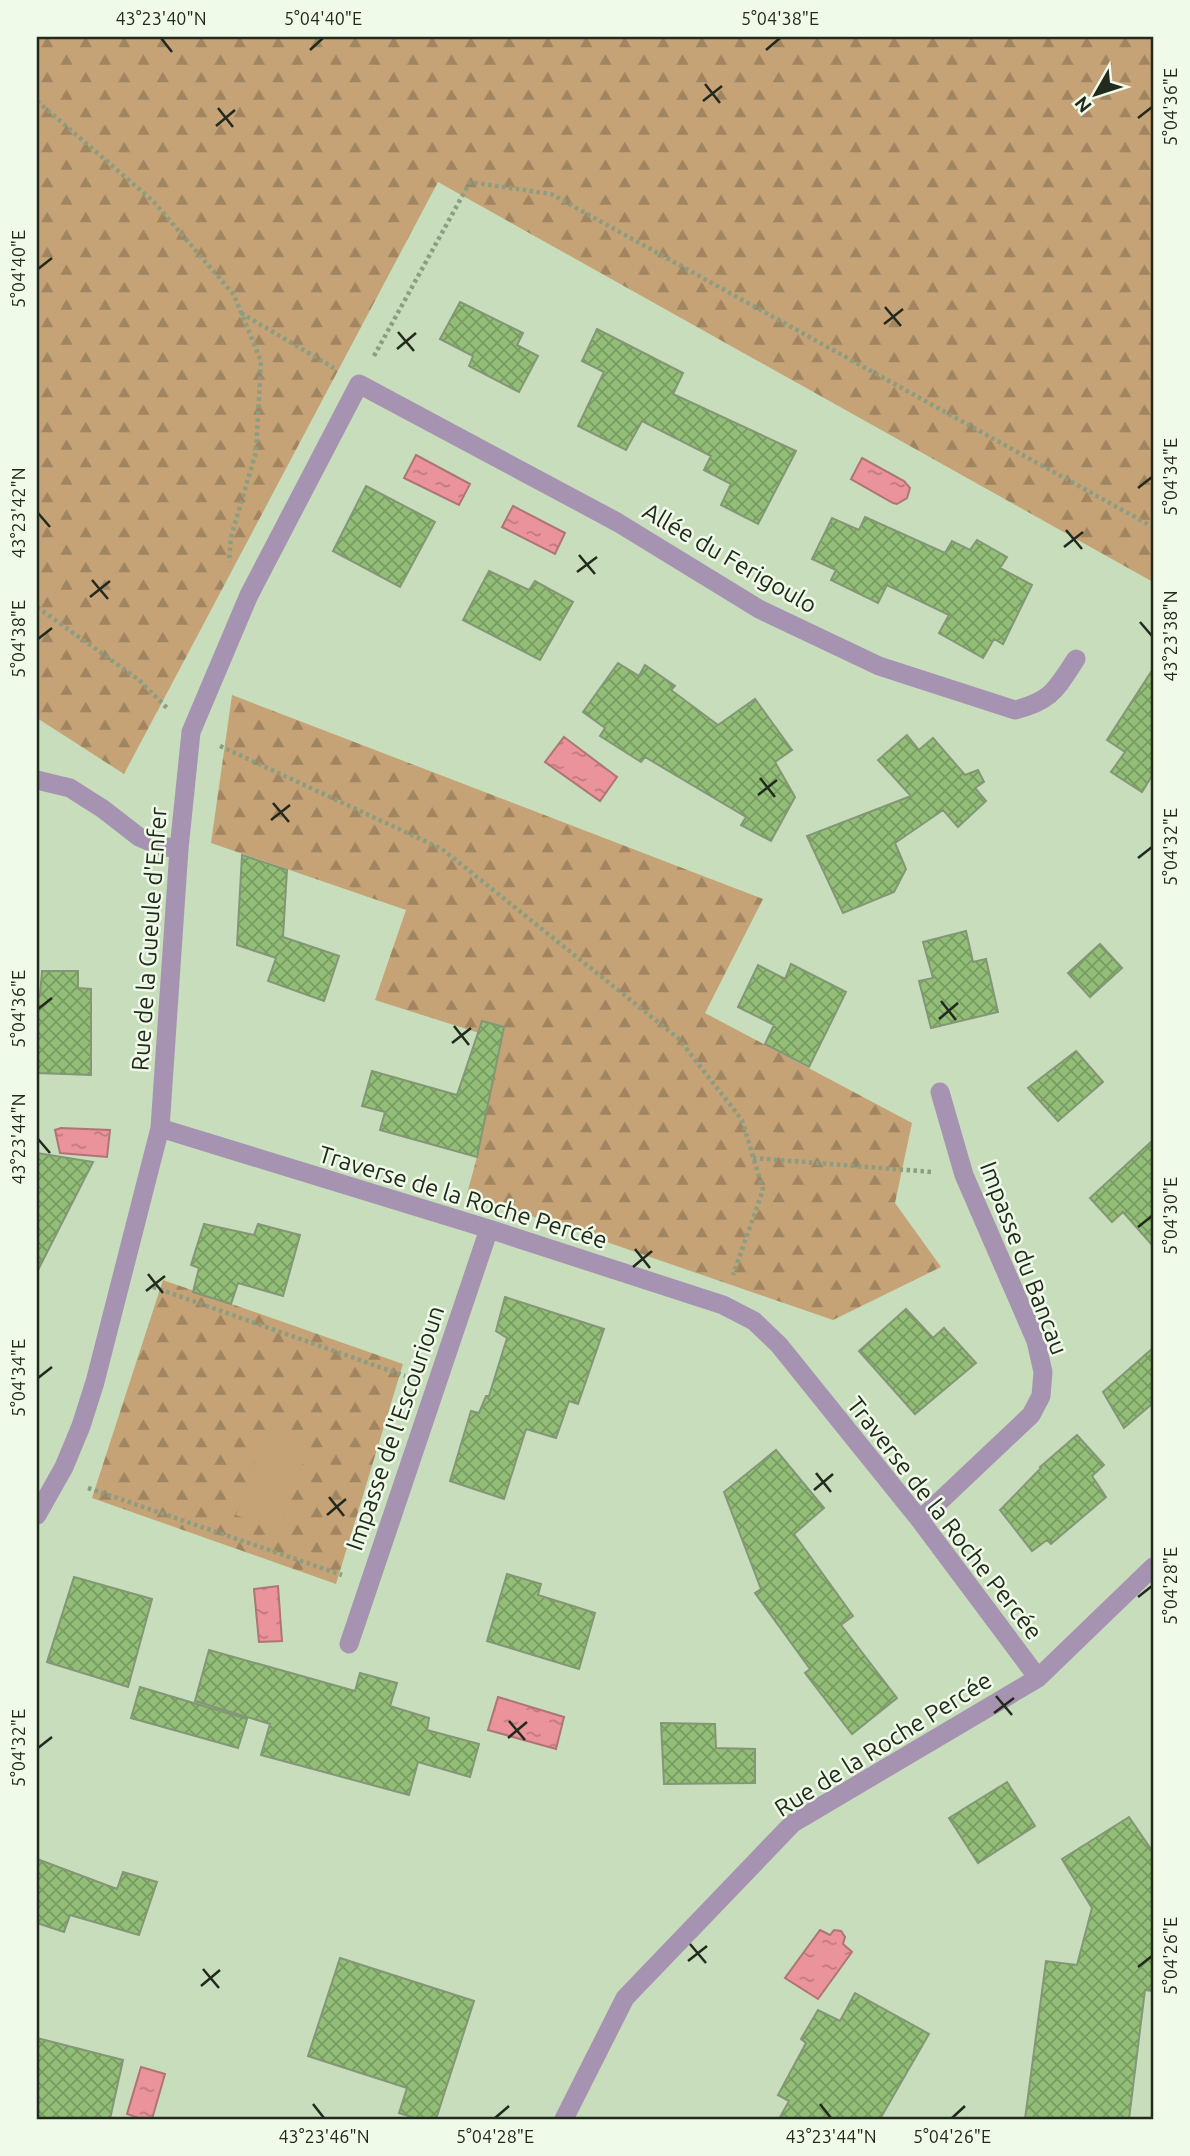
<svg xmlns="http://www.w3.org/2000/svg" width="1190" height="2156" font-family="Ubuntu,sans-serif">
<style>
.forest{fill:url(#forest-firs)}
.park{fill:#c5a376}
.water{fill:url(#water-ripples);stroke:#af7475;stroke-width:2}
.building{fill:url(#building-cross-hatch);stroke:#839777;stroke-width:2}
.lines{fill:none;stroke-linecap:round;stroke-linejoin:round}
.path{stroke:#8c9d82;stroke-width:4.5;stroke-dasharray:3.5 3.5;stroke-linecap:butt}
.minor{stroke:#a693b1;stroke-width:19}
.ticks{fill:none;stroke:#222a1d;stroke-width:2.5}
.labels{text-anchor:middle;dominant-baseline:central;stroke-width:5;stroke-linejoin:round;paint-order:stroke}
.street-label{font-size:24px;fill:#222a1d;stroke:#effae9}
.neatline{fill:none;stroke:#222a1d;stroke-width:2.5}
.ticks-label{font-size:18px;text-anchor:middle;fill:#222a1d}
</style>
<defs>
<pattern id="forest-firs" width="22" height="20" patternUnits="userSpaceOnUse" patternTransform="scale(1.75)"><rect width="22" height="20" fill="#c5a376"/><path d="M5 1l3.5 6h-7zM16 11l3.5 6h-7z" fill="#a08560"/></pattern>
<pattern id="water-ripples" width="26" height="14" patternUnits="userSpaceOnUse" patternTransform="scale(1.75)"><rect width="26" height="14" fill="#eb939b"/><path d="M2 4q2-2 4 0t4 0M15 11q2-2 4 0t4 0" fill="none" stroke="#be787e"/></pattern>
<pattern id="building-cross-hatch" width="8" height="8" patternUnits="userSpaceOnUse" patternTransform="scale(1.75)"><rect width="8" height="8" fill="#92be77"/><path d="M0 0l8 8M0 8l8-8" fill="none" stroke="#779b61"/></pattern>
</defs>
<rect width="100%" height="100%" fill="#c7ddbb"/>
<path class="forest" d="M37,37H1153V582L438,182L124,774L37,718Z
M232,695L763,899L705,1013L912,1123L895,1203L941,1267L833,1320L467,1194L477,1157L501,1040L375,1000L406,910L211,843Z
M163,1280L403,1364L336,1584L92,1498Z"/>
<path class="park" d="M265,1431L309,1446L279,1531L236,1515Z"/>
<path class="water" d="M416,455L470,484L459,505L404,478Z
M862,458L904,481L910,488L907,498L897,504L893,503L851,479Z
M513,506L565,533L555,554L502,527Z
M564,737L617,777L600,801L545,762Z
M61,1128L110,1130L107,1157L60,1153L55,1130Z
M278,1586L282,1641L259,1642L254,1589Z
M498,1697L564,1717L556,1749L488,1730Z
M820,1930L830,1935L834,1930L841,1931L845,1937L843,1944L852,1952L818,1999L785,1978Z
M141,2067L165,2074L152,2119H141L127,2114Z"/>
<path class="building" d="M460,302L523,333L517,345L538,356L519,392L469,366L473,356L440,339Z
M597,329L683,373L673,394L796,451L758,524L721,505L731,484L704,470L711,456L642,421L626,450L578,426L604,372L582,361Z
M366,486L435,522L400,587L333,551Z
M865,517L945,553L952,541L970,550L977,540L1007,557L1000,568L1032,585L1003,644L994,639L983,658L939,633L949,615L887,585L878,603L831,580L836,570L812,559L832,518L859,530Z
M489,571L529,590L535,581L573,602L540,660L463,620Z
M618,663L639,676L645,665L675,686L671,690L718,725L755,699L792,750L775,762L795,797L771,841L741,825L746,817L645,757L641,762L600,736L605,728L583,712Z
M1153,669V774L1142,792L1111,772L1125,752L1107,740Z
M907,735L919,750L933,738L965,775L978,770L984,782L975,788L986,801L958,827L943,810L895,843L906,869L894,892L843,913L807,836L911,796L878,760Z
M242,855L287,870L283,937L339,956L324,1001L268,981L276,958L237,945Z
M966,931L973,962L986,959L998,1012L931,1028L919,981L933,978L923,942Z
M1100,944L1122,968L1090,997L1068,973Z
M791,964L846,992L809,1067L765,1044L774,1025L738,1007L758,965L785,979Z
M42,971H78V988L91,989V1075L37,1073V995L40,996Z
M482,1021L504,1027L477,1157L380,1130L385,1112L362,1106L372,1071L457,1095Z
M1076,1051L1103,1082L1058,1121L1028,1088Z
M1153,1140V1246L1123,1212L1112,1222L1090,1198Z
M37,1153L93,1162L37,1272Z
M204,1224L254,1235L258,1224L300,1235L283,1296L238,1283L231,1304L193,1292L199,1268L191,1265Z
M505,1297L604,1329L578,1404L569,1401L556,1438L526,1429L504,1499L450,1481L471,1411L479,1413L486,1396H489L507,1338L496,1331Z
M906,1309L933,1338L944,1328L976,1363L915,1414L859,1351Z
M1153,1348V1403L1124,1428L1103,1392Z
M1077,1435L1104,1465L1092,1476L1106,1497L1051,1544L1047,1540L1032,1551L1000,1510L1041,1468L1040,1467Z
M776,1450L824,1508L794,1534L853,1616L841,1625L897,1698L852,1734L805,1673L810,1669L755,1593L761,1589L724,1492Z
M507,1574L541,1584L538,1595L595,1613L579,1669L487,1641Z
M74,1577L152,1599L128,1687L47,1662Z
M209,1650L355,1691L360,1673L397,1683L390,1706L429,1718L427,1730L479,1744L470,1777L418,1762L409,1795L261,1755L270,1724L195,1701Z
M140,1687L247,1719L238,1748L131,1718Z
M661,1723L715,1724L716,1748L755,1749V1783L664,1784Z
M1007,1782L1035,1826L978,1863L949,1818Z
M1129,1817L1153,1852V1991L1145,1990L1129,2119H1025L1046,1961L1077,1965L1092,1908L1062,1859Z
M37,1859L117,1889L123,1872L157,1882L139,1935L70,1915L64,1932L37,1923Z
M340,1958L474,2001L436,2119H418L399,2113L407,2088L308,2056Z
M855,1993L929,2034L880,2119H779L789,2101L778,2095L806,2043L801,2039L818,2010L840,2021Z
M37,2038L123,2060L110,2119H37Z"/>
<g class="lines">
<path class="path" d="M37,101L153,201L234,295L261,361L256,452L231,537L229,562
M241,313L334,368
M374,356L470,182L551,194L1153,527
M37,607L139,680L168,709
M220,746L442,849L678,1038L742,1120L763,1190L733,1275
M753,1158L932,1172
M153,1287L405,1376
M88,1488L342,1575"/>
<path class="minor" d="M37,780L70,788L103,809L139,837L160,846L179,849
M160,1128L489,1229L723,1305L754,1321L779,1345L920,1520L1038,1678
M37,1515L64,1467L81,1426L95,1382L160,1128L179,849L191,732L249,595L359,384L617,522L759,609L879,666L1015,710C1052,701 1056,689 1076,659
M920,1520L1031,1415L1041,1396L1043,1372L1036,1341L964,1175L940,1092
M349,1644L489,1229
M564,2119L625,1998L793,1823L1038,1678L1153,1567"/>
</g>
<path class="ticks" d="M161,38L172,52M310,50L323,38M766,50L780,38M705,84L720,103M703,101L722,86M218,108L233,127M1138,118L1152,107M216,126L235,110M38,269L52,258M885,307L901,326M884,324L903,309M398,332L414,351M397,349L416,333M1138,488L1152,477M38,513L50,527M1066,530L1082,549M1064,547L1083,532M579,555L595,574M577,572L597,557M92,580L108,599M90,597L110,581M1140,622L1152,636M38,639L52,628M760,778L775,797M758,795L777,780M273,803L289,822M271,820L290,805M1138,858L1152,847M941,1001L956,1020M38,1009L52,998M939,1019L958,1003M454,1026L469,1045M452,1043L471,1028M38,1139L50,1153M1138,1227L1152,1216M635,1249L650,1268M633,1267L652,1251M148,1274L163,1293M146,1291L165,1276M38,1378L52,1367M816,1473L831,1492M814,1490L833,1474M329,1497L344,1516M327,1515L346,1499M1138,1597L1152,1586M996,1696L1012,1715M994,1713L1014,1698M509,1721L525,1740M508,1738L527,1722M38,1748L52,1737M690,1944L706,1963M688,1961L707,1946M1138,1967L1152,1956M203,1969L219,1988M201,1986L220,1970M313,2104L324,2118M820,2104L831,2118M495,2118L509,2106M952,2118L965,2106"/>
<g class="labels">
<g class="street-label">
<text transform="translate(730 558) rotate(30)">Allée du Ferigoulo</text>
<text transform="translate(149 939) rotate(-86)">Rue de la Gueule d'Enfer</text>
<text transform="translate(463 1197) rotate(17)">Traverse de la Roche Percée</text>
<text transform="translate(1024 1258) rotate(69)">Impasse du Bancau</text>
<text transform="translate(395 1428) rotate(-71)">Impasse de l'Escourioun</text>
<text transform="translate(945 1518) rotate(52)">Traverse de la Roche Percée</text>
<text transform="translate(883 1744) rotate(-32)">Rue de la Roche Percée</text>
</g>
</g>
<rect width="1190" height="2156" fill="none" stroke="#effae9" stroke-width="77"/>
<g transform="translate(1096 94) rotate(231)" stroke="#effae9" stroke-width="5" paint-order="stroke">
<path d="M0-5L12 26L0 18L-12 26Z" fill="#222a1d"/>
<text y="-10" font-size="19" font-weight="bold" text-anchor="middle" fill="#222a1d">N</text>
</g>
<rect x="38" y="38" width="1114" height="2080" class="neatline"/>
<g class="ticks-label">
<text x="161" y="25">43°23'40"N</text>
<text x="323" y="25">5°04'40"E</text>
<text x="780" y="25">5°04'38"E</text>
<text transform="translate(1171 107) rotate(-90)" y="6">5°04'36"E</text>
<text transform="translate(19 269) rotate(-90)" y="6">5°04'40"E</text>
<text transform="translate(1171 477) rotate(-90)" y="6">5°04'34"E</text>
<text transform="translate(19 513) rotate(-90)" y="6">43°23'42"N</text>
<text transform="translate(1171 636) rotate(-90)" y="6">43°23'38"N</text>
<text transform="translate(19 639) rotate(-90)" y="6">5°04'38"E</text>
<text transform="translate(1171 847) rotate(-90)" y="6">5°04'32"E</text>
<text transform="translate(19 1009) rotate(-90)" y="6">5°04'36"E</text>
<text transform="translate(19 1139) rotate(-90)" y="6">43°23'44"N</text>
<text transform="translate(1171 1216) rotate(-90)" y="6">5°04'30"E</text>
<text transform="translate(19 1378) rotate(-90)" y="6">5°04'34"E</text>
<text transform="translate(1171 1586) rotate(-90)" y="6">5°04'28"E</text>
<text transform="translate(19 1748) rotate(-90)" y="6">5°04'32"E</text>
<text transform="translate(1171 1956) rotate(-90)" y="6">5°04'26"E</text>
<text x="324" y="2143">43°23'46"N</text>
<text x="495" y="2143">5°04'28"E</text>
<text x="831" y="2143">43°23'44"N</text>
<text x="952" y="2143">5°04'26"E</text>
</g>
</svg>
